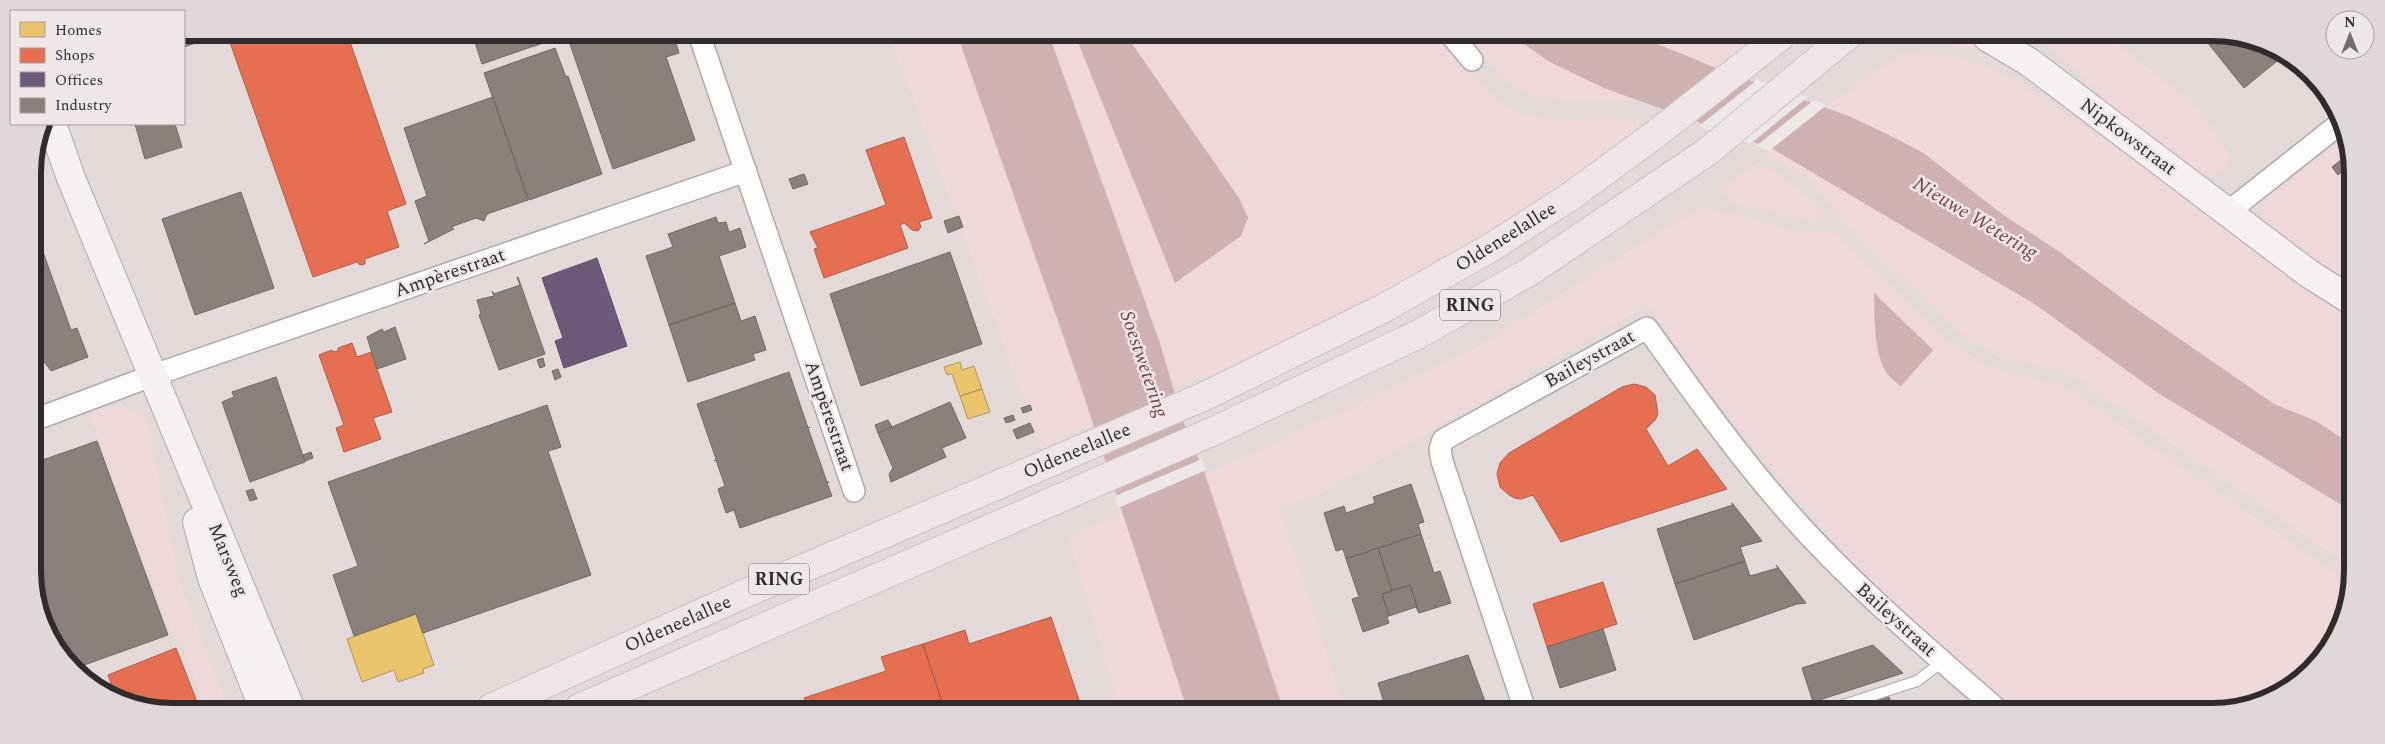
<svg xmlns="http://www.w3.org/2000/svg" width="2385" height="744" font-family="Spectral,serif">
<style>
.built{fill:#e4d9d9}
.green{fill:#eed8d9;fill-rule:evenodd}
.water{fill:#d0b1b3}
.pier{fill:#ede8e8}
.homes{fill:#e9c46a;stroke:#b29658}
.shops{fill:#e76f51;stroke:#b05b46}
.offices{fill:#6d597a;stroke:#5b4c63}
.industry{fill:#8a817c;stroke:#6f6864}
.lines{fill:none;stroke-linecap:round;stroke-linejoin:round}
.lane-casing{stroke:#adaaaa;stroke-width:12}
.street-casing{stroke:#adaaaa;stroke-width:24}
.secondary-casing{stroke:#adaaaa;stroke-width:30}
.primary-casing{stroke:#c7c5c5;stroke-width:30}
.lane{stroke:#fcfcfc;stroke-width:10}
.street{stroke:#fcfcfc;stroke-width:21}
.secondary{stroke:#f6f0f1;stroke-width:28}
.primary{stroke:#efe5e6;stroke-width:28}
.labels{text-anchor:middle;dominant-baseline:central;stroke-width:5;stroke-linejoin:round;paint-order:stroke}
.shield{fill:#efe6e7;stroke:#696465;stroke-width:1}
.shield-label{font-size:18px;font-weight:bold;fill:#302c2d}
.street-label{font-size:19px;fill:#302c2d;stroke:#efe6e7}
.water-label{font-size:20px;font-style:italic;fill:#7a4047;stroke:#efe6e7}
.rim{fill:none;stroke:#302c2d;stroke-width:6}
</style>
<rect width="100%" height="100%" fill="#ede8e8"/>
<path class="built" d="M184,33L2248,37L2311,74L2350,146L2348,607L2329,649L2298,682L2220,711L137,707L74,670L35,598L33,165L44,124H184Z"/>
<path class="green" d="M889,34H957L1093,425L1066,436L1044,454Z
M1050,35H1075L1175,283L1239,198L1126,35H1442C1478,77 1496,117 1557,119C1584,120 1611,115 1638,122L1639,128C1560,201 1470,249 1375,297C1321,325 1266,353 1212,380L1195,378L1174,388L1160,343Z
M1465,35L1513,36L1548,61L1604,88L1637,100C1601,100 1547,106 1516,88C1502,81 1476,48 1465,35Z
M1638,36H1759L1716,68Z
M1924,36L1970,37L1996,53L1919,41Z
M2039,37H2108L2195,104L2227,150L2229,158L2228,165L2221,172L2204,176L2193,173L2120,117L2082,76L2051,50Z
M1904,52L1955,56L2005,73L2110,142L2305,290L2349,316V443L2316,421L2274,404L2135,308L2061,253L2002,214L1922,152L1851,117L1825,107Z
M2345,138L2350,146V190L2344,194L2350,199L2349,288L2263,225L2261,211L2267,198Z
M1773,149L2036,305L2158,393L2348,509V565L2071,375L2054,368L1998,357L1958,332L1847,225L1807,176L1766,155Z
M1759,162L1796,185L1823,216L1817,223L1731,202L1723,191L1728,183Z
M1701,208L1736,214L1805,234L1834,232L1948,342L1993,369L2060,384L2348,581V607L2329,649L2298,682L2220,711H2015L1879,591L1848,559L1710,395L1648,305L1317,496L1279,506L1345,709H1283L1205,474L1391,389L1478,347L1679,219ZM1874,293L1933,350L1920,366L1880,354L1876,331Z
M114,406L147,416L178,577L228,707H205L179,637L173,638L90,415Z
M1123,514L1187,709H1120L1068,537Z"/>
<path class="water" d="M957,34L1049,35L1160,343L1181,416L1205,474L1283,709H1187L1078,378Z
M1075,35H1126L1239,198L1248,218L1241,236L1175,283Z
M1513,36H1638L1716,68L1851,117L1887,134L1922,152L2002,214L2061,253L2135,308L2274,404L2316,421L2349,443L2348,509L2158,393L2036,305L1773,149L1604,88L1548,61Z
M1874,293L1933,350L1901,386C1896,382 1889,377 1886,372C1873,349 1875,318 1874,293Z"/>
<path class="pier" d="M1757,80L1808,97L1750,144L1699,126Z
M1814,100L1827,105L1769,151L1756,146Z
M1202,459L1206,470L1118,508L1115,496Z"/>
<path class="homes" d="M960,362L962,370L974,366L982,389L960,396L952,374L947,375L944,367Z
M982,389L990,412L968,419L960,396Z
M416,614L434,665L423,669L424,673L398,682L394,670L362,682L347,639Z"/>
<path class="shops" d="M231,33H347L406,204L387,211L399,247L365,259V264L360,265L357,262L313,277L227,34Z
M904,137L932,218L919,222L921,227L918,231L912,230L904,223L900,225L908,248L824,278L814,249L818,248L810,232L886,205L866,150Z
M352,343L357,357L371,352L392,412L373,418L381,439L344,452L336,428L344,425L319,355L332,350V352L338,351V348Z
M1634,384L1646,387L1655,395L1658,414L1655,420L1646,429L1668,466L1697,449L1727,489L1561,542L1533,495L1521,499L1515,498L1509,495L1500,487L1497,474L1500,463L1509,453L1622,387Z
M1603,582L1617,624L1547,647L1533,604Z
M1051,617L1082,709L944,708L923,644L965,630L969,644Z
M923,644L944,708H807L804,698L886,671L881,657Z
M176,648L199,707H151V705L137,707L115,694L108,675Z"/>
<path class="offices" d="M597,258L627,346L564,368L555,341L563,338L542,278Z"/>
<path class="industry" d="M184,33H205L207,39L184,47Z
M472,33H526L531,47L482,64Z
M530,33H561L562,36L532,47L528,36Z
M599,33L673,34L679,53L666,57L695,140L613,169L570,44Z
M2203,37H2248L2282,57L2244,88Z
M555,48L566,77L568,76L602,174L529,200L484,73Z
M493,97L528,200L487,214L484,221L476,218L451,227L454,229L424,244L429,241L415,201L427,196L404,128Z
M135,124H175L182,147L145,159Z
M2350,153V166L2338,175L2332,167Z
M804,174L808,184L793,189L789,179Z
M241,192L274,288L195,315L162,219Z
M959,216L963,227L948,233L944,221Z
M716,217L718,223L726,222L729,232L740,228L746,247L719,256L735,303L669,325L646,256L673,247L668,234Z
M33,224L71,330L77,328L88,357L51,371L34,348Z
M950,252L982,344L861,386L830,294Z
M517,277H518L545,354L499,370L479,315L481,314L477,300L494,296L492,291L494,294L520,285Z
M735,303L741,321L755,316L766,350L753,354L755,360L688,382L669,325Z
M395,327L406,359L377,369L367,337L382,329L384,332Z
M543,358L545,366L540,368L537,360Z
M558,369L561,377L555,380L552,371Z
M789,372L808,428L810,427L808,428L827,482H829L827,483L832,496L740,528L734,510L726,513L718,489L725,486L716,460L714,461L716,459L697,404Z
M276,377L305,462L250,482L222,402L234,397L232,392Z
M950,402L966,438L942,448L946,457L891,482L889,474L893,468L878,433Z
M547,405L561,447L548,451L591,575L423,633L416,614L354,636L333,575L358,566L328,482Z
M1030,405L1032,410L1023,413L1021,408Z
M1013,415L1015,420L1006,423L1004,418Z
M888,420L892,427L878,433L875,425Z
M1030,423L1034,432L1017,439L1013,430Z
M97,441L168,635L73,669L35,598L34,463Z
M311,452L313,458L305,461L303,455Z
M1411,484L1424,522L1418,524L1421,534L1346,559L1343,549L1336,551L1324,513L1344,506L1346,513L1375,503L1373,497Z
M253,489L257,499L250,501L246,491Z
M1732,503L1762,541L1740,547L1745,561L1675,584L1657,529L1733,505Z
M1421,534L1434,573L1440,571L1451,603L1419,613L1410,585L1392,591L1378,548Z
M1378,548L1392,591L1382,594L1389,616L1387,617L1389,623L1363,632L1352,599L1359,597L1346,559Z
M1745,561L1750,576L1778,568L1776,565L1806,603L1797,604L1694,640L1675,584Z
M1410,585L1419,613L1416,607L1389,616L1382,594Z
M1603,629L1616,670L1560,688L1547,647Z
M1873,645L1903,673L1813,702L1802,668Z
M1468,655L1486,704H1484L1486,710L1386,709L1378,683Z
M1889,697L1894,711L1866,710L1864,705Z
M1727,704L1729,710H1720L1719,707Z"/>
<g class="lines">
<g class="lane-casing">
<path id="lane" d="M1828,710L1917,681L1942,662"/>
</g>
<g class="street-casing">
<path id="street" d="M699,34L854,491
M1451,35L1472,60
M2228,212L2338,125
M34,420L154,375L746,171
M1525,710L1442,461L1440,449L1443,440L1647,328C1692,391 1736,453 1787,511C1851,584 1926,647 1999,711"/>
</g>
<g class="secondary-casing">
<path id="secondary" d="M1987,37L2029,62L2308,273L2349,299
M52,124L71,178L290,707
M197,522L212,578L263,707"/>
</g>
<g class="primary-casing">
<path id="primary" d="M491,708L746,593L1205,396L1384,308L1492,247L1571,196L1657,133L1781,36
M579,708L1216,430L1417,335L1529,272L1707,152L1847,36"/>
</g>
<use href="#lane" class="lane"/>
<use href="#street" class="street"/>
<use href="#secondary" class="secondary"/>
<use href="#primary" class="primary"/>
</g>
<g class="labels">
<g class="shield">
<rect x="1440" y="289.5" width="60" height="31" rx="4"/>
<rect x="749" y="563.5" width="60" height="31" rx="4"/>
</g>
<g class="shield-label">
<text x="1470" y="305">RING</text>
<text x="779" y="579">RING</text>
</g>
<g class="street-label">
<text transform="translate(2128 137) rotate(37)">Nipkowstraat</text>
<text transform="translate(1506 237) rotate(-32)">Oldeneelallee</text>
<text transform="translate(450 273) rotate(-19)">Ampèrestraat</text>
<text transform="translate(1590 359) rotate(-29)">Baileystraat</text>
<text transform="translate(829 416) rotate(71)">Ampèrestraat</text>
<text transform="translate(1077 451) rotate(-23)">Oldeneelallee</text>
<text transform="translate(228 560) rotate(68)">Marsweg</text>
<text transform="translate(1896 620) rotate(42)">Baileystraat</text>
<text transform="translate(678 624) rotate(-24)">Oldeneelallee</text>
</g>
<g class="water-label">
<text transform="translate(1975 218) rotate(31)">Nieuwe Wetering</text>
<text transform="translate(1144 364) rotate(71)">Soestwetering</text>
</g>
</g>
<path d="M0 0H2385V744H0ZM173 41H2212A132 132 0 0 1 2344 173V571A132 132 0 0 1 2212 703H173A132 132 0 0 1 41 571V173A132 132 0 0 1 173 41Z" fill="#e0d7d8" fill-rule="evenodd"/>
<path class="rim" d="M173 41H2212A132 132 0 0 1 2344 173V571A132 132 0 0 1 2212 703H173A132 132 0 0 1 41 571V173A132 132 0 0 1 173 41Z"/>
<rect x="10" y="10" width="175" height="115" fill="#efe6e7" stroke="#a39c9d"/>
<rect x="20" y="22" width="25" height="15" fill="#e9c46a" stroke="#a39c9d"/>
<text x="55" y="35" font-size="15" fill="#302c2d">Homes</text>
<rect x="20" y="48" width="25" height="15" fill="#e76f51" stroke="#a39c9d"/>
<text x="55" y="60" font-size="15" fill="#302c2d">Shops</text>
<rect x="20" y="72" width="25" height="15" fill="#6d597a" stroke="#a39c9d"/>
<text x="55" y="85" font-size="15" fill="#302c2d">Offices</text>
<rect x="20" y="98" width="25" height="15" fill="#8a817c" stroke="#a39c9d"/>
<text x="55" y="110" font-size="15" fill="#302c2d">Industry</text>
<g transform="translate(2350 35)"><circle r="24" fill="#efe6e7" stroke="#a39c9d"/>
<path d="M0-4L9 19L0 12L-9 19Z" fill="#726e6e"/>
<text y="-8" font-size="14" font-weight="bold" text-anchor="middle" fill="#302c2d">N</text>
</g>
</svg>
